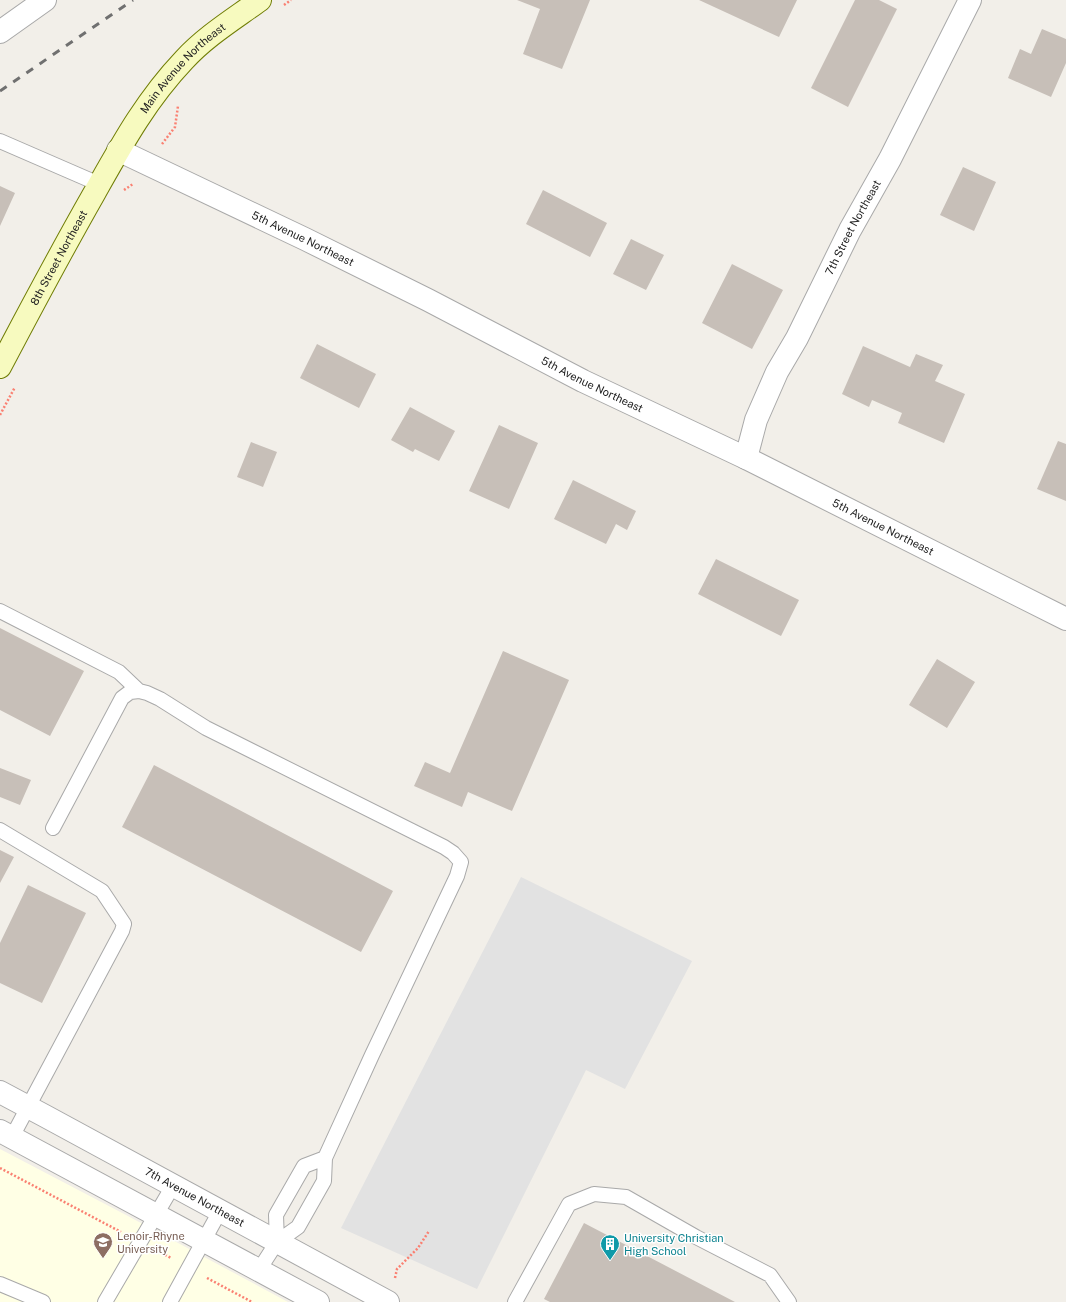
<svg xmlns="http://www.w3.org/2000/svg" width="1066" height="1302" font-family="'Public Sans',sans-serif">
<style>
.education{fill:#ffffe5}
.parking{fill:#e2e2e2}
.building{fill:#c7bfb8}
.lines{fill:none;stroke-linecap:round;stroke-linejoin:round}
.service-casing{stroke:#a9a9a9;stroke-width:16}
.minor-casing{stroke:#a9a9a9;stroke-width:24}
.secondary-casing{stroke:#707d05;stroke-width:24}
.path{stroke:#fa8072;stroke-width:2.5;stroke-dasharray:2 2;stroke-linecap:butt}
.service{stroke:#fff;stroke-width:14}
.minor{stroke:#fff;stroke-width:22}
.secondary{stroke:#f7fabf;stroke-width:22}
.rail{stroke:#707070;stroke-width:3;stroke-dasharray:8 8;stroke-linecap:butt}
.labels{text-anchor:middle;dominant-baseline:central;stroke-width:3;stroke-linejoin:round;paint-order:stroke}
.street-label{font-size:11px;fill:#222;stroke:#fff}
.education-label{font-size:11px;fill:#785e54;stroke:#fff;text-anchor:start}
.culture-label{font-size:11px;fill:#0d838f;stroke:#fff;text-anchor:start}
</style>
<rect width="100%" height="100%" fill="#f2efe9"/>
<path class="education" d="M0,1149L126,1215L288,1302H0Z"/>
<path class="parking" d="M521,877L692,961L625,1089L586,1070L477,1289L341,1228Z"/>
<path class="building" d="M517,0H590L562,69L523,54L540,9Z
M699,0H797L779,37Z
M855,0H879L897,9L848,107L811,88Z
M1042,29L1066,39V63L1051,97L1008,78L1020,49L1031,54Z
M963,167L996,182L974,231L940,215Z
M0,186L15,193L0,226Z
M543,190L607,223L590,257L526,224Z
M631,239L664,255L646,290L613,274Z
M732,264L783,290L752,349L702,323Z
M317,344L376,374L359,408L300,378Z
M863,346L910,367L916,354L943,365L935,381L965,394L944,443L898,423L902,413L872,400L869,407L842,394Z
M410,407L455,431L439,461L415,449L413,452L391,440Z
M499,425L538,443L509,509L469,491Z
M1058,441L1066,444V501L1037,489Z
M251,442L277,452L263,487L237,477Z
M573,480L636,511L627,530L616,524L606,544L554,519Z
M716,559L799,600L781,636L698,594Z
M0,628L84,671L50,736L0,710Z
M503,651L569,680L512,811L468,792L462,807L414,786L425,762L450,773Z
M937,659L975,682L947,728L909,705Z
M154,765L393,891L361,952L122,827Z
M0,768L31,780L20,805L0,797Z
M0,850L14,857L0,883Z
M28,885L86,913L42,1003L0,983V943Z
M584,1223L735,1302H550L544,1299Z"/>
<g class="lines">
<g class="service-casing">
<path id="service" d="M0,141L99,184
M0,611L119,672L139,691
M53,828L122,698L130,692L139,691L147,693L160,699L206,728L444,847L453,853L461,862L457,876L372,1055L325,1158
M0,830L102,891L124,924L122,931L12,1137
M259,1270L277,1242L298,1227L324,1181L325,1158L304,1166L276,1215L277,1242
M0,1284L43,1302
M105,1302L174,1184
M170,1302L220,1211
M515,1302L569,1204L594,1194L626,1197L696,1237L770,1275L789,1302"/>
</g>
<g class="minor-casing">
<g id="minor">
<path d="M0,32L45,0"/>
<path id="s1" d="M118,150L305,239L428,300L583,381L746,458L1066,619"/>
<path id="s2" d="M746,458L756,420L777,372L797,338L850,230L890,159L970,0"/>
<path id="s3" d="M0,1092C130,1161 259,1232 388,1302"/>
<path d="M0,1131L318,1302"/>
</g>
</g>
<g class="secondary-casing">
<g id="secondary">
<path id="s4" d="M0,367C31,308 62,250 95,192C122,144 146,100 184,60C206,36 234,19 260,0"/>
</g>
</g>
<path class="path" d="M284,5L291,0
M162,144L175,127L178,106
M124,190L133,184
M0,415L15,387
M0,1168L121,1232
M158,1251L171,1258
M207,1278L252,1302
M395,1278L397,1269L418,1248L429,1231"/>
<use href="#service" class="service"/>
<use href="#minor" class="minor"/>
<use href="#secondary" class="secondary"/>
<path class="rail" d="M0,91L133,0"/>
</g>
<defs>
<g id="university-pin" transform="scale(1)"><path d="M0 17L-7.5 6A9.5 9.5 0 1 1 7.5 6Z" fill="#8d6e63" stroke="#fff"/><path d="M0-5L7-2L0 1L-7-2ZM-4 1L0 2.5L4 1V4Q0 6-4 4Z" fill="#fff"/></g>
<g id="building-pin" transform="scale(1)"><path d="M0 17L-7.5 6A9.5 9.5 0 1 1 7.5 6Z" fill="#0f9aa8" stroke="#fff"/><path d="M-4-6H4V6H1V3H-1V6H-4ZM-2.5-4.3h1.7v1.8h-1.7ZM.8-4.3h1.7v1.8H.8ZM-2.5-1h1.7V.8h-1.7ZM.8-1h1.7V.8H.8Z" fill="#fff"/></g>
</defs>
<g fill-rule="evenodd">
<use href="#university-pin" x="103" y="1242"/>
<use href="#building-pin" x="610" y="1244"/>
</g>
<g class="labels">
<g class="street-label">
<text stroke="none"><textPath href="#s4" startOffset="352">Main Avenue Northeast</textPath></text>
<text stroke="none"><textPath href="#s2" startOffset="255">7th Street Northeast</textPath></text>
<text stroke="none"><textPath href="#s1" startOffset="205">5th Avenue Northeast</textPath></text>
<text stroke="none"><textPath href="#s4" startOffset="124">8th Street Northeast</textPath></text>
<text stroke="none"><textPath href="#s1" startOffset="529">5th Avenue Northeast</textPath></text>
<text stroke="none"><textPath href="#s1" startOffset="853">5th Avenue Northeast</textPath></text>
<text stroke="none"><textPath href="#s3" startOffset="221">7th Avenue Northeast</textPath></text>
</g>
<g class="education-label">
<text x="117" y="1236">Lenoir-Rhyne<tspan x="117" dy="13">University</tspan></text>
</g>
<g class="culture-label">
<text x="624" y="1238">University Christian<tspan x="624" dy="13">High School</tspan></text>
</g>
</g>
</svg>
